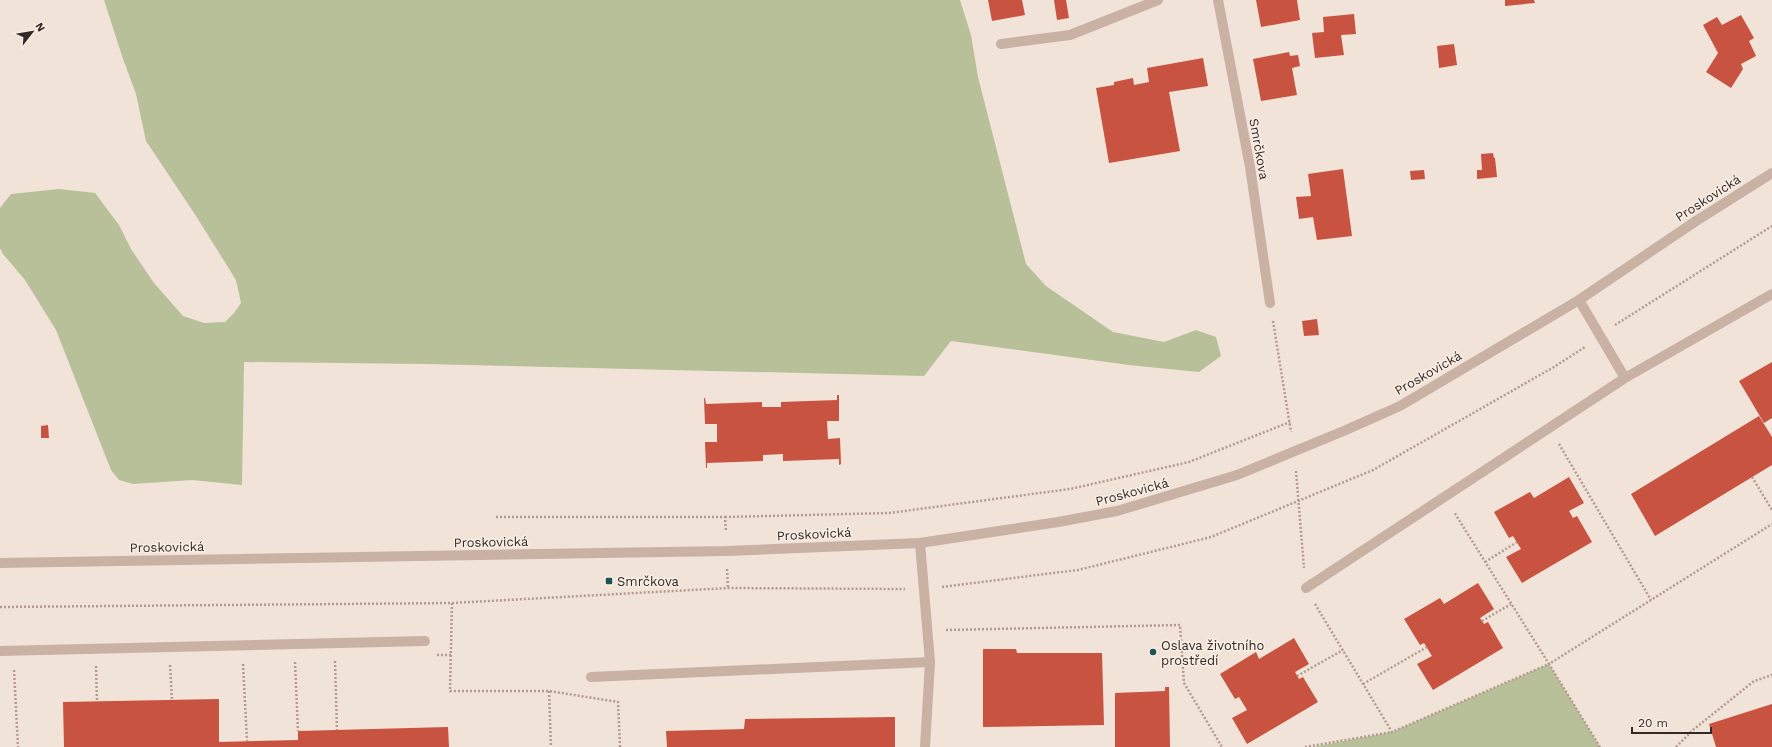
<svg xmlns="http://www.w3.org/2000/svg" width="1772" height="747" font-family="'Work Sans',sans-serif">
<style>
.green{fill:#b7c099}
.building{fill:#c75340}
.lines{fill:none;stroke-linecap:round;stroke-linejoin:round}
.path{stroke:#b59b8f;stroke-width:2.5;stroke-dasharray:2 2;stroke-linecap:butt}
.service{stroke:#c9b1a4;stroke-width:10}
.minor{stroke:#c9b1a4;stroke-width:10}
.tertiary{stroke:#c9b1a4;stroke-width:10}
.poi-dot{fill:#1b5654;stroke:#f9eee5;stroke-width:1.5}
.labels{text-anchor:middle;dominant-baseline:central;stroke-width:3;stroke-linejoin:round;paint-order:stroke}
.street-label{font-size:13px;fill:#352926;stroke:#f9eee5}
.poi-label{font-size:13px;fill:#352926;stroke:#f9eee5;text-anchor:start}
</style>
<rect width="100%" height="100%" fill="#f1e3d8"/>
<path class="green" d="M104,0H960L971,35L978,77L1026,264L1046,286L1113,332L1164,342L1196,330L1216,337L1221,356L1199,372L1129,365L951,341L924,376L425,364L244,362L242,485L192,480L133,484L119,480L111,470L56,330L25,280L3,254L0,248V208L11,194L59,189L95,193L119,225L131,249L154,283L183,316L204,323L225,322L234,313L241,303L236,280L196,216L146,141L136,94L122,56Z
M1549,664L1600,747H1312L1392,732Z"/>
<path class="building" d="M988,0H1022L1025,15L992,21Z
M1054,0H1066L1069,18L1057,20Z
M1256,0H1297L1300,20L1261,27Z
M1505,0H1534L1535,3L1505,6Z
M1354,14L1356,34L1341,35L1344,55L1315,58L1312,33L1324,32L1323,17Z
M1741,15L1754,38L1749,41L1756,56L1741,64L1743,69L1731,88L1706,72L1718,53L1703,25L1717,17L1722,25Z
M1454,44L1457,65L1439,68L1437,46Z
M1289,52L1290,56L1298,55L1300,66L1292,68L1297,95L1261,101L1253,59Z
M1203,58L1208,86L1169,92L1180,151L1109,163L1096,88L1114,85V82L1133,78L1134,85L1149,82L1147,68Z
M1493,153L1494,158H1495L1497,177L1477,179V170H1482L1481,154Z
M1343,169L1352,236L1317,240L1313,217L1299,219L1296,197L1311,196L1308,174Z
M1424,170L1425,179L1411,180L1410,171Z
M1317,319L1319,335L1304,336L1302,321Z
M1772,362V418L1764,423L1739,381Z
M837,395H839V421H827L828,439L840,438L841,464L839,465V459L783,461V454L763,455V461L707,463V468H706L705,442H717V424H705L704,398H705L706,404L762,402V407H781V402L837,400Z
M1759,416L1772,437V465L1655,536L1631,494Z
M48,425L49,438H41V426Z
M1569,477L1584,503L1569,511L1573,518L1577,516L1592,542L1522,583L1506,557L1521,549L1513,536L1509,538L1494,512L1530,492L1534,498Z
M1478,583L1494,609L1480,618L1484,624L1488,622L1503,648L1433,690L1417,664L1432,656L1424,643L1420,645L1404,619L1440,598L1444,604Z
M1294,638L1309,664L1295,672L1299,679L1303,677L1318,702L1247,744L1232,718L1247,710L1239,697L1235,699L1220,674L1256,652L1259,659Z
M983,649H1016L1017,653H1102L1104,725L983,727Z
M1165,687H1169L1170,747H1115V693L1165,691Z
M219,699V742L298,740V731L448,727L449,747H64L63,702Z
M1772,704V747H1716L1709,724Z
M895,717V747H667L666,731L744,729L745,719Z"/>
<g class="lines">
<path class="path" d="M1273,321L1291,432
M1615,325L1772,226
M1559,444L1651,600
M1296,471L1304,568
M1752,477L1772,510
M496,517H725L726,532
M725,517L889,513L1070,489L1189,462L1290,422
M1485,562L1517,542
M727,569L728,588
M942,587L1078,570L1211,537L1373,470L1554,367L1585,347
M452,603L450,691H549L618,702L620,747
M1315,604L1392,732L1549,664L1454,512
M0,607L452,603L728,588L905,589
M1482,621L1511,604
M946,630L1180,625L1184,683L1222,747
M437,655H451
M335,661L337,730
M295,662L298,731
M243,664L247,741
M170,665L172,700
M96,666L97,702
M14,670L18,747
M1297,676L1343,650
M1363,684L1427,647
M549,691L551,747
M1305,747L1392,732
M1600,747L1549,664L1772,524
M1676,747L1694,729L1754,681L1772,675"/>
<path class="service" d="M925,747L930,662"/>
<path class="minor" d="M1218,0L1250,167L1270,303
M1001,44L1070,35L1158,0
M1579,300L1625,378
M1306,588L1625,378L1772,294
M0,651L425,641
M591,677L930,662L920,543"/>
<path class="tertiary" d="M0,563L727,551L920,543L1058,522L1117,511L1237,475L1346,430L1400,406L1579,300L1696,221L1772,173"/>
</g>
<g class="poi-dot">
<rect x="605" y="577" width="8" height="8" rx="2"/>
<circle cx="1153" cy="652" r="4"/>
</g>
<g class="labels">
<g class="street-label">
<text transform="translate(1259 149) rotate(80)">Smrčkova</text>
<text transform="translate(1708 198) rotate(-33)">Proskovická</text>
<text transform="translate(1428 373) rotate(-30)">Proskovická</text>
<text transform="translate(1132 492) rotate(-15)">Proskovická</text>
<text transform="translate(814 534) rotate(-3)">Proskovická</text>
<text transform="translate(491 542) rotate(-1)">Proskovická</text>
<text transform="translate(167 547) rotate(-1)">Proskovická</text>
</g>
<g class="poi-label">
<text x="617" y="581">Smrčkova</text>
<text x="1161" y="645">Oslava životního<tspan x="1161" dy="15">prostředí</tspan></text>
</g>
</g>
<g transform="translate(32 32) rotate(59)" stroke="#f9eee5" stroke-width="3" paint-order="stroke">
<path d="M0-3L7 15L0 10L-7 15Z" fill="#352926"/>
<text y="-6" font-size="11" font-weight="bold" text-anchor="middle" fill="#352926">N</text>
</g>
<path d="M1632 727v6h79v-6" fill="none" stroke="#352926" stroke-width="2"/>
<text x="1638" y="727" font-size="12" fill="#352926" stroke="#f9eee5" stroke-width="3" paint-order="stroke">20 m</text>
</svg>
